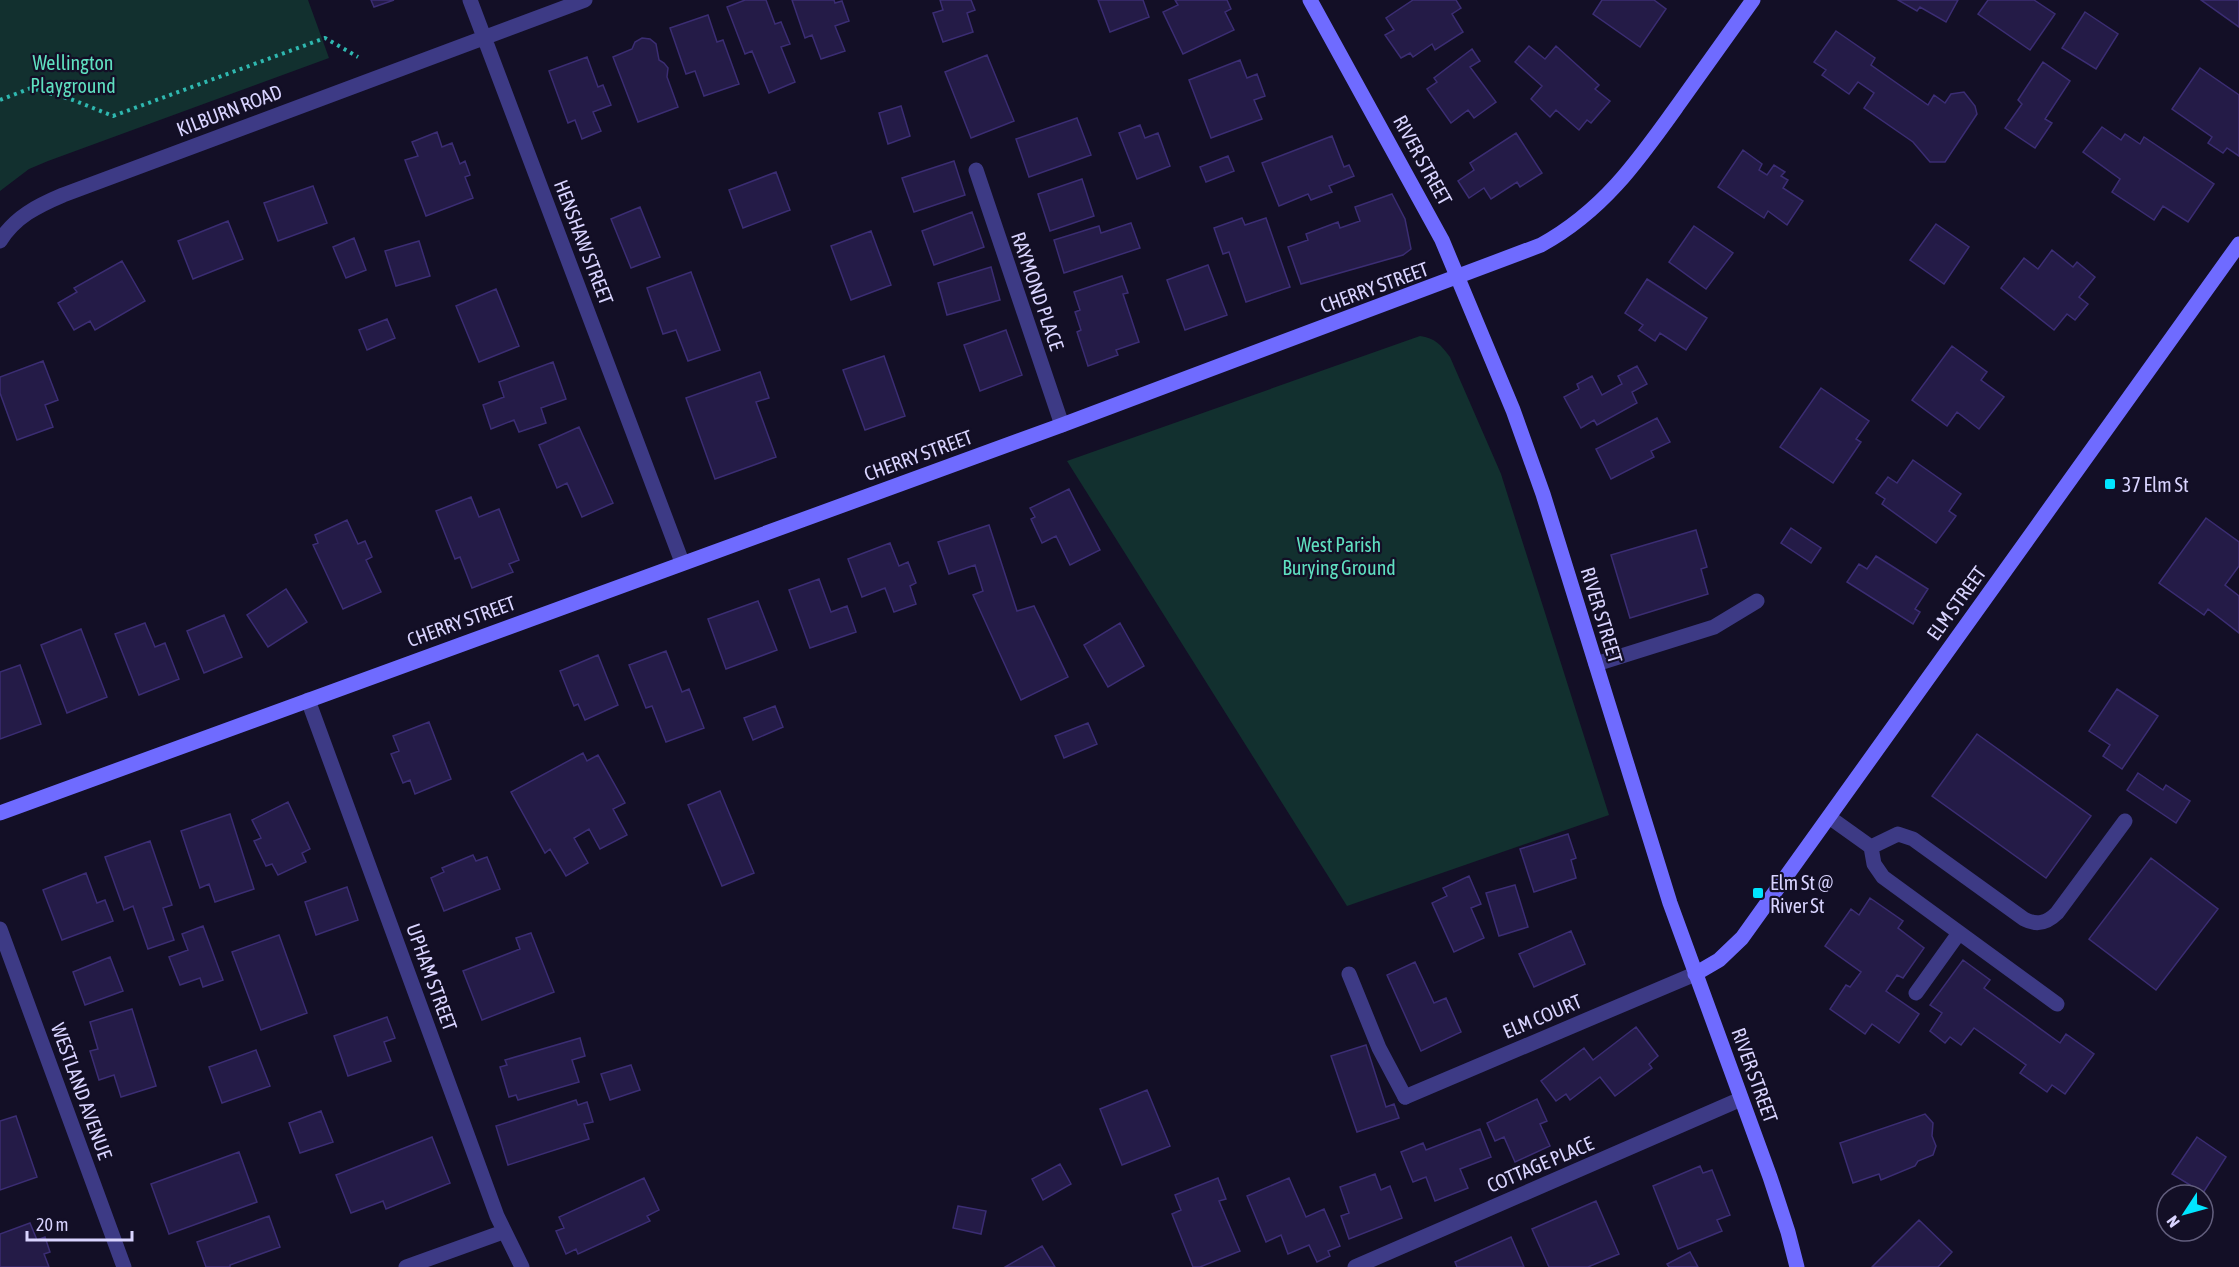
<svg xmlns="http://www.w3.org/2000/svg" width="2239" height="1267" font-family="'Asap Condensed',sans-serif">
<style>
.green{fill:#12302f}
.building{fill:#241b47;stroke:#3b2d73;stroke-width:1.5}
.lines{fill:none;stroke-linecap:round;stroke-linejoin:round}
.path{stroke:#2fb8b0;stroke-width:4;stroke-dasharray:3 4.5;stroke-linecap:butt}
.lane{stroke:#3d3a85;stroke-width:15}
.street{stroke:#3d3a85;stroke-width:15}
.secondary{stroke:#6f6bff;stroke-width:15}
.poi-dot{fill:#00e5ff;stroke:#130f26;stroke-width:2}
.labels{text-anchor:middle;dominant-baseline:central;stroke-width:4.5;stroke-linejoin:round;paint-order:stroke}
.park-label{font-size:20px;fill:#5fe0c0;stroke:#130f26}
.street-label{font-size:20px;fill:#d9d4ff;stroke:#130f26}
.poi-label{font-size:20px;fill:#d9d4ff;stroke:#130f26;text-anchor:start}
</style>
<rect width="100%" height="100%" fill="#130f26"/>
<path class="green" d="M0,0H308L329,58L48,161L29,169L0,191Z
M1420,336C1435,338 1441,345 1450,357L1501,474L1609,815L1347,906L1067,461Z"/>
<path class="building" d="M371,0H394L374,7Z
M745,0H766L775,24L781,22L790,44L781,47L795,82L769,93L752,51L745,54L727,7Z
M792,0H834L835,3L842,1L849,21L835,26L845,51L821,59L812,35L805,38Z
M940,0H971L975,10L967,13L973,32L943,42L933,13L943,10Z
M1098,0H1143L1149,17L1110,32Z
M1175,0H1227L1231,9L1225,12L1234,30L1183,54L1163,12L1178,5Z
M1413,0H1456L1461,8L1452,14L1463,32L1435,50L1432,44L1413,57L1410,53L1401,58L1385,35L1394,30L1386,18Z
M1602,0H1654L1666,9L1640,47L1593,14Z
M1898,0H1958L1946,22L1920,7L1917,11Z
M1988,0H2034L2055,14L2030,50L1978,14Z
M2201,0H2239V27Z
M2085,12L2118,34L2096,69L2062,48Z
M708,15L717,42L723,40L739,84L704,96L695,71L686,74L670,28Z
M1836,31L1875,58L1871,65L1928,105L1934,95L1945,103L1951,94L1964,92L1975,106L1977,114L1945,162H1930L1913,142L1864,108L1874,93L1858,82L1849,94L1822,75L1826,70L1814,62Z
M642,38L650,39L656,44L659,60L664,63L668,68L667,77L678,107L638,122L613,57L632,49L635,42Z
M1529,46L1545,59L1556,46L1599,85L1595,89L1610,101L1591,123L1587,120L1579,130L1556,110L1550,117L1531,99L1542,86L1515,62Z
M1472,49L1480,61L1470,67L1496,102L1474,118L1468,110L1451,123L1427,89L1437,82L1434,78Z
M987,55L1014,121L971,138L945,72Z
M587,57L598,87L603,85L611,105L593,112L601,131L582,139L575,120L568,123L549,71Z
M1240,60L1247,78L1257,74L1265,96L1254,100L1262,119L1211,138L1189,80Z
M2043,62L2070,81L2045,119L2052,123L2035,148L2005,128L2022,104L2018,100Z
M2200,68L2239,95V156L2227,148L2223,153L2208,143L2212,137L2172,109Z
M901,106L910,136L888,144L879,113Z
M1077,118L1091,155L1029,177L1016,139Z
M1140,125L1145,138L1158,133L1170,166L1137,179L1119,133Z
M2102,127L2121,140L2125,134L2140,144L2144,137L2214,184L2188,222L2163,206L2154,220L2112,192L2120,179L2083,152Z
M437,132L442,147L452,143L460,164L465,161L470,175L465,177L473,198L426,216L405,160L418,156L412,142Z
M1516,133L1542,173L1520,187L1517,182L1491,199L1484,188L1469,198L1458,181L1474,170L1470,163Z
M1332,136L1344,167L1349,165L1354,176L1329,186L1332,192L1311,200L1308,194L1279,206L1262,163Z
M1743,150L1762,164L1759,170L1767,175L1774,165L1785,172L1781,176L1788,180L1783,188L1803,201L1787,225L1768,211L1764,218L1718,187Z
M1228,156L1234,171L1206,182L1200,167Z
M954,161L965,195L914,212L902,178Z
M776,172L790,210L743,228L729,190Z
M1082,179L1094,216L1050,231L1038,194Z
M313,186L327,223L278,241L264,203Z
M1392,194L1405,219L1411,249L1403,255L1301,284L1288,247L1308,240L1306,234L1338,222L1340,228L1360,221L1355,207Z
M640,207L660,257L631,268L611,219Z
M972,212L984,247L934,265L922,231Z
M1242,218L1245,225L1266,218L1290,287L1246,302L1229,252L1223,254L1214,228Z
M228,221L243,259L193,279L178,241Z
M1131,223L1140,248L1064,273L1054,240L1099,226L1101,233Z
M1936,224L1969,247L1944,284L1910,260Z
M1694,226L1733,253L1706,289L1669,262Z
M871,231L891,285L851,300L831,246Z
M354,238L366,270L346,278L333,247Z
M419,241L430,276L396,286L385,251Z
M2052,250L2073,267L2077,262L2095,277L2079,297L2088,304L2075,320L2067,314L2054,330L2001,288L2024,258L2038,269Z
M122,261L145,301L95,330L90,321L74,330L58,303L77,292L74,288Z
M1208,265L1227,315L1185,330L1167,280Z
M991,267L1000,300L947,315L938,283Z
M691,272L720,350L688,361L676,330L663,334L647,288Z
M1122,276L1128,293L1123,294L1139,342L1116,350L1118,355L1088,366L1077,332L1081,330L1075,312L1080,310L1074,292Z
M1647,279L1707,318L1686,350L1660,333L1655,341L1639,330L1643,325L1625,313Z
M496,289L519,346L479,362L456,306Z
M387,319L395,338L367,350L359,330Z
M1006,330L1022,375L980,391L964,345Z
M1952,346L1987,372L1981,380L2004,397L1979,429L1957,412L1947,426L1912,400Z
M884,356L905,416L865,430L843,370Z
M43,361L58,400L45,405L53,427L17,440L0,393V377Z
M553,362L566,399L541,408L546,423L519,432L514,420L491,429L483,405L504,397L499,382Z
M1637,366L1647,384L1632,392L1637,403L1597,425L1594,420L1581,428L1564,397L1579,389L1577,384L1592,376L1602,395L1622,384L1618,376Z
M760,372L769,398L756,402L776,457L715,479L686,398Z
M1821,388L1869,421L1856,439L1861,442L1833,483L1780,447Z
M1657,418L1670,442L1651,451L1654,457L1611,479L1596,449Z
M579,427L613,503L582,517L567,483L557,488L539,445Z
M1913,460L1961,494L1949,511L1956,516L1936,543L1882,504L1885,499L1876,493L1888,477L1897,483Z
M1069,489L1100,550L1070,565L1056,536L1042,543L1031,519L1035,517L1030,508Z
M471,497L479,517L499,509L519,560L509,564L513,572L472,588L460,557L455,559L436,511Z
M2206,518L2239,542V566L2225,585L2239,596V633L2208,609L2204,615L2159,583Z
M347,520L358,544L365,541L372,557L366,560L381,592L343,609L313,545L318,543L315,535Z
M989,525L1017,611L1034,606L1068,677L1021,700L973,595L983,591L975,565L949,574L938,542Z
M1791,528L1821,548L1811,563L1781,543Z
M1696,530L1707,567L1701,569L1708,594L1630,618L1611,555Z
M890,543L899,566L908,562L916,583L910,586L916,604L894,612L885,588L862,597L848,559Z
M1876,556L1928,589L1915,609L1920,612L1913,624L1847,582L1859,564L1867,569Z
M819,579L831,612L847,606L856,632L810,648L789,590Z
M286,589L307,622L268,647L247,615Z
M758,601L777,650L726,669L708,619Z
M224,615L242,657L204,673L187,631Z
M145,623L155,647L165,643L179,679L139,695L115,634Z
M1120,623L1144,666L1108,687L1084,645Z
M81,629L107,697L67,713L41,645Z
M666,651L682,692L689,689L704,728L666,742L652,706L646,708L629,665Z
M598,655L618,705L585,720L578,704L574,706L560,671Z
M20,665L41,724L0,739V672Z
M2117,689L2158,716L2122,769L2103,756L2110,745L2089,731Z
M775,706L783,727L753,740L744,718Z
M429,722L451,779L415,794L410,780L403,783L391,754L399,751L393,736Z
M1088,723L1097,744L1064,758L1055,736Z
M1977,734L2091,816L2046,878L1932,796Z
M583,753L587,761L598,755L625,803L613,809L627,835L600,849L589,829L574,838L588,863L566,876L550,849L545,853L511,792Z
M2138,773L2163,790L2166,785L2190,801L2176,823L2127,790Z
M720,791L754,873L722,886L688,805Z
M288,802L310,849L302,853L306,862L278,875L272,864L266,866L254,841L261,838L252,820Z
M230,814L254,889L215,902L209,884L200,888L181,831Z
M1568,834L1576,858L1571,860L1576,878L1534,892L1520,849Z
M150,841L172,905L163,908L174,940L148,949L133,906L124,910L105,857Z
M473,855L476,861L487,857L500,889L444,911L431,878L444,872L442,868Z
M2151,858L2218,909L2156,990L2089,939Z
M86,873L97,903L105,900L113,921L62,940L43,890Z
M1469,876L1481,904L1471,908L1484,938L1454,952L1432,903L1447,896L1443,888Z
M1515,885L1528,927L1499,936L1486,893Z
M347,887L358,920L316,935L305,902Z
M1870,898L1903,921L1898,928L1924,948L1903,978L1897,975L1886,991L1919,1014L1899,1043L1872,1024L1865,1034L1830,1009L1846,985L1850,987L1861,972L1825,946L1851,909L1859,915Z
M203,926L223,980L203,987L200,978L180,985L169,957L188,950L182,934Z
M1571,931L1585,964L1534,987L1519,954Z
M531,933L554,992L482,1020L463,971L520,949L516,938Z
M279,935L307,1013L261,1030L232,952Z
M110,957L123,991L85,1005L73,972Z
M1963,960L1990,980L1984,988L2060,1043L2066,1034L2094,1054L2065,1094L2052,1085L2047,1092L2020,1073L2026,1065L1974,1028L1961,1045L1950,1037L1945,1043L1930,1031L1942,1013L1930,1005Z
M1415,962L1434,1003L1446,998L1461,1032L1421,1051L1387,975Z
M132,1009L156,1086L121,1097L114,1075L99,1080L90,1051L98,1049L90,1022Z
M387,1017L395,1038L384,1042L391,1061L348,1076L334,1036Z
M1636,1027L1658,1056L1649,1064L1652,1068L1615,1096L1600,1077L1570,1100L1566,1094L1556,1101L1541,1081L1584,1048L1593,1060Z
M580,1038L585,1056L572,1060L579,1082L518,1100L516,1095L509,1097L500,1067L507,1065L505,1060Z
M1366,1045L1386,1107L1394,1104L1399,1118L1357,1132L1331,1056Z
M256,1050L270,1086L222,1103L209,1067Z
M631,1065L640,1090L610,1100L601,1074Z
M1147,1090L1170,1146L1122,1165L1100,1109Z
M1537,1099L1547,1121L1540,1124L1550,1146L1515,1162L1504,1137L1495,1141L1487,1123Z
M576,1100L578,1105L587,1102L593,1122L584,1124L589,1139L508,1165L496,1126Z
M321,1111L333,1142L300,1153L289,1123Z
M1925,1114L1933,1123L1932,1136L1936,1146L1933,1155L1918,1161L1915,1166L1881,1180L1879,1174L1853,1183L1840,1143Z
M16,1116L37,1177L0,1190V1121Z
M1480,1129L1491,1157L1460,1169L1468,1188L1435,1201L1426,1177L1413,1182L1401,1152L1423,1143L1426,1150Z
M432,1137L450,1183L386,1209L383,1201L351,1213L336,1175Z
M2197,1137L2226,1157L2203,1193L2172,1174Z
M239,1152L257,1202L169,1234L151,1184Z
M1060,1164L1071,1184L1043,1200L1032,1179Z
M1700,1166L1703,1173L1712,1170L1730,1215L1717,1220L1722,1231L1678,1249L1653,1186Z
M1375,1174L1381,1190L1390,1186L1402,1218L1349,1239L1341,1216L1349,1213L1340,1187Z
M644,1178L659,1210L647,1216L650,1221L578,1254L576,1249L566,1254L556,1231L564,1228L559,1217Z
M1218,1178L1226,1199L1219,1201L1240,1251L1200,1267H1193L1172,1214L1181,1210L1175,1195Z
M1289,1178L1306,1217L1324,1209L1340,1246L1328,1251L1330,1256L1317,1262L1309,1245L1288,1254L1281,1235L1266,1242L1247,1196Z
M1596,1201L1619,1254L1588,1267H1549L1532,1229Z
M958,1206L986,1211L981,1234L953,1228Z
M269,1216L280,1247L230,1265V1267H206L197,1242Z
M1919,1220L1952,1252L1938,1267H1872Z
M30,1223L37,1240L45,1237L50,1252L44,1254L49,1267H0V1234Z
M1511,1237L1524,1267H1457L1455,1262Z
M1042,1246L1055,1267H1005Z
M1690,1252L1698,1267H1669L1667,1264Z"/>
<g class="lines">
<path class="path" d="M0,100L31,88L73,100L113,116L325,38L358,57"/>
<path class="lane" d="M1596,664L1714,627L1757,601
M1829,817L1871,847L1898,834L1913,839L2024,919C2037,926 2047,923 2057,913L2125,821
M1871,847L1874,864L1883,877L2057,1004
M1349,974L1379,1048L1405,1097
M1916,993L1959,933"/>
<path class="street" d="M470,0L682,562
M976,170L1062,425
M0,241C15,217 37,206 63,195L585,0
M308,700L497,1216L522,1267
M0,929L124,1267
M1405,1097L1695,974
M406,1267L503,1232
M1355,1267L1741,1099"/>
<path class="secondary" d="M1310,0L1442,240L1513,410L1543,494L1670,903L1770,1177L1788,1232L1797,1267
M0,813L1062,425L1541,245C1603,211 1638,161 1678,105C1703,70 1728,35 1753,0
M1695,974L1719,960L1742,938L2239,244"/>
</g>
<g class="poi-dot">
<rect x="2104" y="478" width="12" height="12" rx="3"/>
<rect x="1752" y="887" width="12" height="12" rx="3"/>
</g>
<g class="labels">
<g class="park-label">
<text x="73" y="62">Wellington<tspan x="73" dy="23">Playground</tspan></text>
<text x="1339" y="544">West Parish<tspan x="1339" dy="23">Burying Ground</tspan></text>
</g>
<g class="street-label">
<text transform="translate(229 110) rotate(-21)">KILBURN ROAD</text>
<text transform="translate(1423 160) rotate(61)">RIVER STREET</text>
<text transform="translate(584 242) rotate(69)">HENSHAW STREET</text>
<text transform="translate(1374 287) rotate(-20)">CHERRY STREET</text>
<text transform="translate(1038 291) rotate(71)">RAYMOND PLACE</text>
<text transform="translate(918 455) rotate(-20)">CHERRY STREET</text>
<text transform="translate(1956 603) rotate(-54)">ELM STREET</text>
<text transform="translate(1602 615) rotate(73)">RIVER STREET</text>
<text transform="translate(461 621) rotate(-20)">CHERRY STREET</text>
<text transform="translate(432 977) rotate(70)">UPHAM STREET</text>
<text transform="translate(1542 1016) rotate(-23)">ELM COURT</text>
<text transform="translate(1755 1075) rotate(70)">RIVER STREET</text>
<text transform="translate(82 1091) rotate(70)">WESTLAND AVENUE</text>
<text transform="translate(1540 1164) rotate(-23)">COTTAGE PLACE</text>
</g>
<g class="poi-label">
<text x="2122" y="484">37 Elm St</text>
<text x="1770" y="882">Elm St @<tspan x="1770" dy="23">River St</tspan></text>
</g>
</g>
<g transform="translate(2185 1213) rotate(234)"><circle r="28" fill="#130f26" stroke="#625e7d" stroke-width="1.5"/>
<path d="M0-4.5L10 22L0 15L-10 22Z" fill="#00e5ff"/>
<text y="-9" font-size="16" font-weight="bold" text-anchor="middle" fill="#d9d4ff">N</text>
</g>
<path d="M27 1231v9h105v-9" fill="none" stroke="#d9d4ff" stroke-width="3"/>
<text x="36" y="1231" font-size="18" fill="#d9d4ff" stroke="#130f26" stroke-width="4.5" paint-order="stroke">20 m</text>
</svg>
